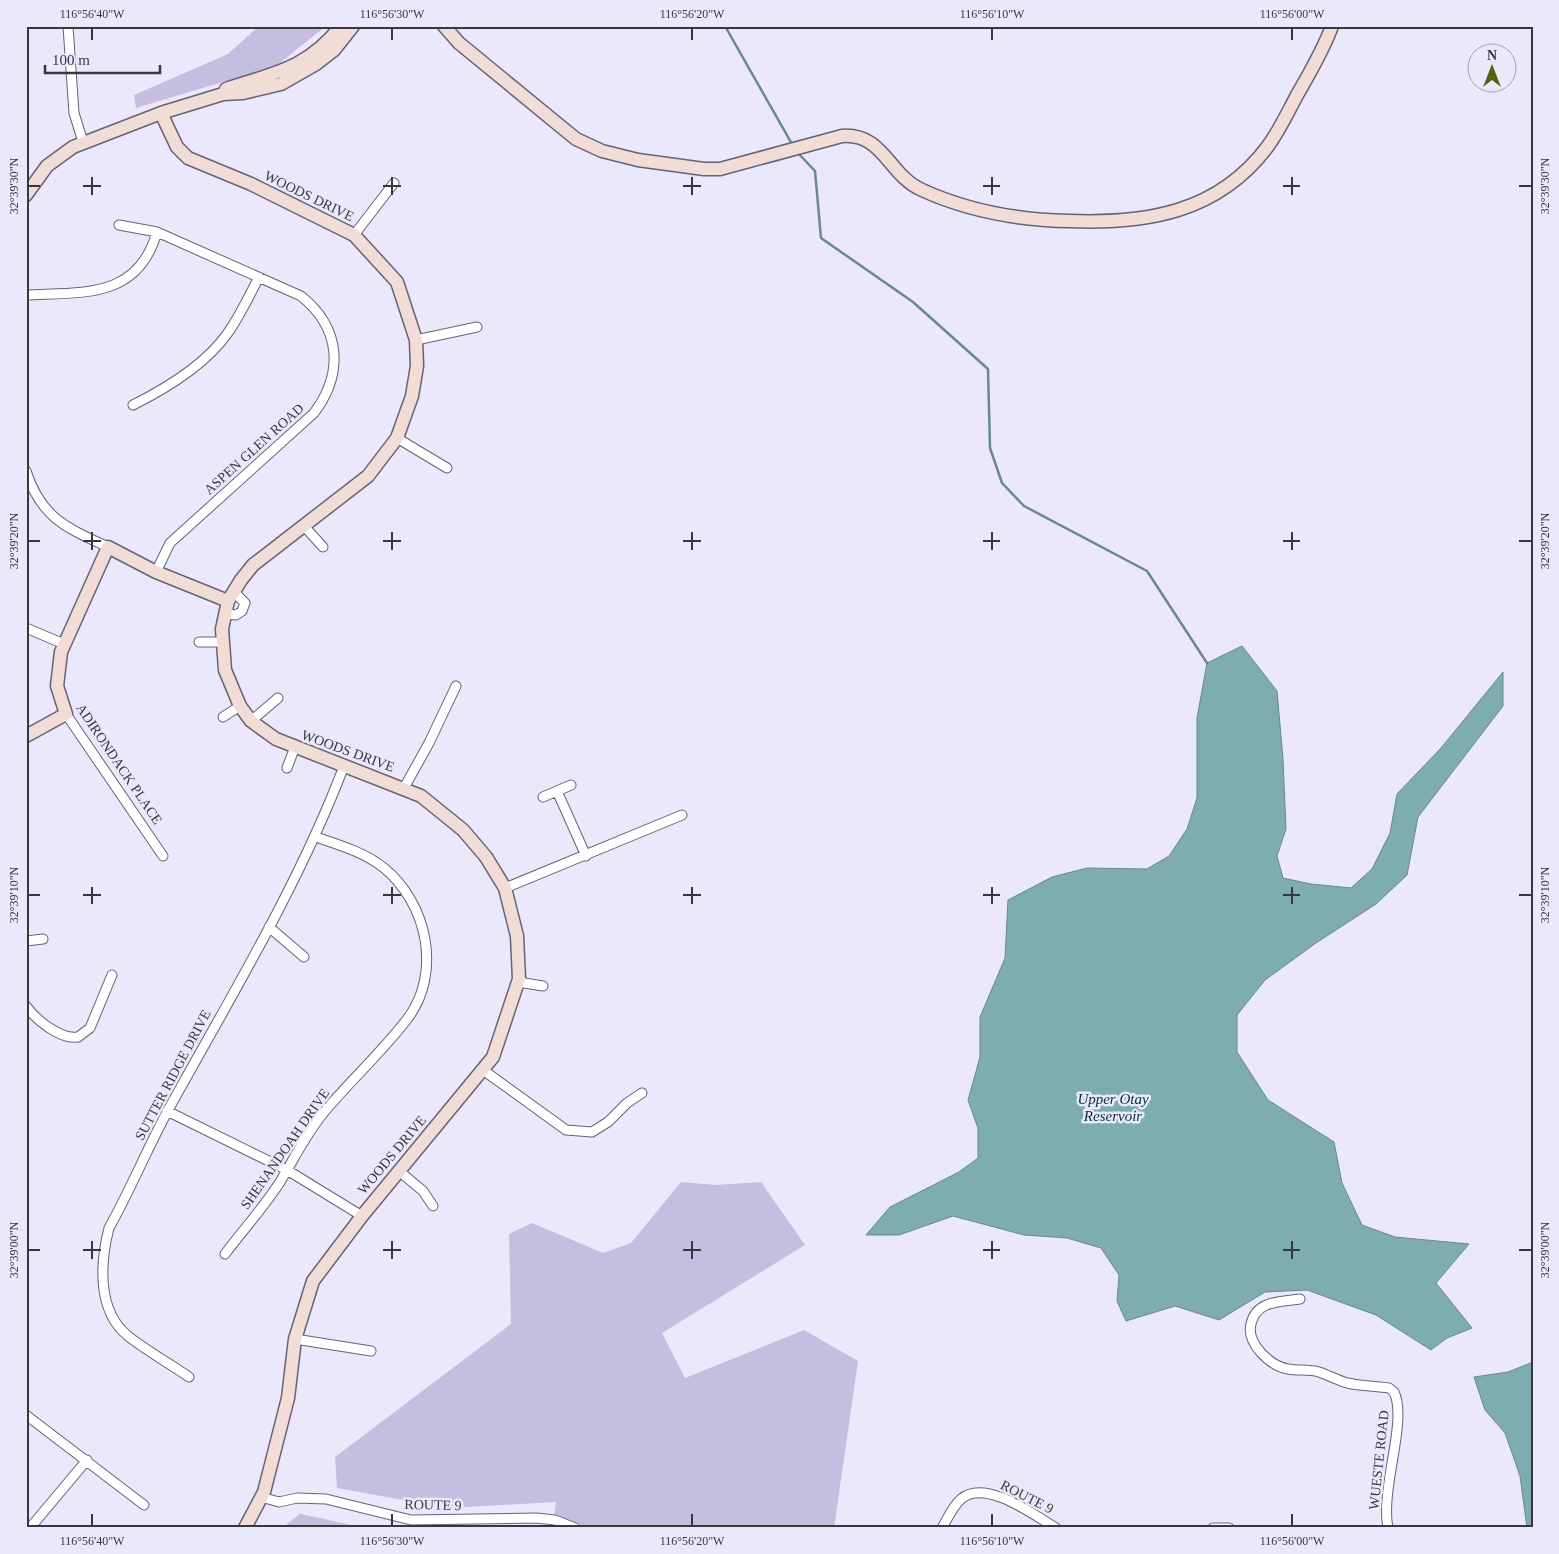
<svg xmlns="http://www.w3.org/2000/svg" width="1559" height="1554" font-family="Georgia,serif">
<style>
.green{fill:#c5bee0}
.water{fill:#7dacb3;stroke:#688990}
.lines{fill:none;stroke-linecap:round;stroke-linejoin:round}
.stream{stroke:#688990;stroke-width:2.5}
.street-casing{stroke:#666277;stroke-width:11}
.secondary-casing{stroke:#666277;stroke-width:15}
.street{stroke:#fff;stroke-width:9}
.secondary{stroke:#f2dcd6;stroke-width:12}
.ticks{fill:none;stroke:#38363f;stroke-width:2}
.labels{text-anchor:middle;dominant-baseline:central;stroke-width:5;stroke-linejoin:round;paint-order:stroke}
.street-label{font-size:14px;fill:#38363f;stroke:#ece8fc}
.water-label{font-size:15px;font-style:italic;fill:#003036;stroke:#ece8fc}
.neatline{fill:none;stroke:#38363f;stroke-width:2}
.ticks-label{font-size:12px;text-anchor:middle;fill:#38363f}
</style>
<rect width="100%" height="100%" fill="#ece8fc"/>
<path class="green" d="M259,26H326L276,66L136,108L134,95L228,54Z
M681,1182L715,1185L761,1182L805,1245L662,1333L685,1378L804,1330L858,1361L834,1528H539L553,1526L556,1502L447,1508L337,1488L335,1457L511,1324L509,1234L532,1223L603,1253L631,1243Z
M301,1513V1514L365,1528H282Z"/>
<path class="water" d="M1242,646L1277,691L1283,759L1286,829L1277,856L1283,878L1311,884L1351,888L1372,869L1390,833L1397,794L1441,748L1503,672V706L1418,817L1407,875L1376,904L1316,943L1265,980L1237,1015V1052L1268,1100L1334,1142L1342,1183L1362,1225L1395,1237L1469,1244L1436,1283L1472,1328L1447,1338L1431,1350L1376,1315L1307,1290L1265,1292L1219,1320L1175,1306L1126,1321L1117,1301L1119,1275L1101,1248L1067,1238L1024,1235L953,1216L899,1235H866L890,1207L959,1172L978,1158V1128L968,1100L980,1057V1017L1005,958L1008,900L1052,877L1087,868L1147,869L1169,856L1187,829L1197,798V718L1207,663Z
M1533,1362V1528H1527L1520,1476L1511,1450L1505,1433L1485,1410L1474,1377L1508,1372Z"/>
<g class="lines">
<path class="stream" d="M725,26L792,144
M798,153L815,171L821,238L913,302L988,369L990,448L1002,483L1024,506L1147,571L1207,663"/>
<g class="street-casing">
<path id="street" d="M68,26L74,113L83,142
M119,225L157,232L301,296C341,328 344,373 314,413L170,543L156,572
M354,235L394,183
M26,295C84,292 138,299 157,232
M416,340L477,327
M133,405C167,388 205,365 227,334C240,316 249,296 259,277
M397,438L447,468
M26,471C41,518 67,528 108,547
M304,526L323,547
M225,614L236,615L242,611L245,603L234,592
M26,628L64,644
M199,642H222
M66,714L163,856
M223,717L240,706
M251,721L278,698
M287,768L295,747
M404,788L429,743L456,686
M557,791L586,856
M543,797L571,785
M505,888L682,815
M269,927L304,957
M26,941L43,939
M518,982L543,986
M26,1006C36,1020 61,1040 78,1037L90,1028L112,975
M483,1070L566,1130L592,1132L608,1122L627,1103L642,1093
M167,1111L287,1170L362,1216
M399,1171L423,1191L433,1206
M225,1254C243,1230 264,1207 280,1182C294,1159 307,1132 325,1111C351,1080 383,1051 408,1018C442,972 427,903 384,868C364,852 339,845 316,837
M1300,1299C1281,1302 1256,1300 1251,1324C1246,1343 1270,1366 1288,1369C1298,1371 1309,1369 1319,1372C1328,1375 1337,1380 1347,1383C1361,1386 1375,1386 1389,1388L1394,1392C1408,1421 1380,1488 1388,1528
M295,1339L371,1351
M189,1377C169,1363 147,1351 128,1336C97,1311 100,1263 109,1228C132,1187 149,1144 172,1103C233,993 299,884 344,766
M26,1415L144,1505
M261,1497L279,1502L297,1498L326,1499L411,1520L536,1518L555,1520L575,1528
M30,1528L87,1460
M942,1528C947,1519 953,1506 961,1499C985,1478 1034,1515 1056,1528
M1213,1528H1229"/>
</g>
<g class="secondary-casing">
<path id="secondary" d="M444,26L459,43L576,139L602,151L638,160L704,169H720L842,136C884,133 888,175 922,190C968,211 1019,220 1069,221C1146,224 1218,213 1268,146C1279,131 1287,114 1296,97C1309,74 1323,51 1332,26
M225,92L226,89C274,73 307,69 341,26
M161,113L177,147L188,158L251,184L354,235L397,282L416,340L417,366L412,396L397,438L368,476L253,565L241,580L228,601L222,629L225,670L240,706L251,721L276,739L421,796L463,830L486,857L505,888L517,936L519,979L493,1057L362,1216L313,1281L295,1339L288,1398L264,1492L245,1528
M26,195L47,166L73,147L161,113L223,94L243,93L281,84L316,64L334,50L353,26
M26,736L66,714L57,686L61,652L108,547L156,572L228,601"/>
</g>
<use href="#street" class="street"/>
<use href="#secondary" class="secondary"/>
</g>
<path class="ticks" d="M92,28V40M392,28V40M692,28V40M992,28V40M1292,28V40M92,177V195M392,177V195M692,177V195M992,177V195M1292,177V195M28,186H40M83,186H101M383,186H401M683,186H701M983,186H1000M1283,186H1300M1519,186H1532M92,532V550M392,532V550M692,532V550M992,532V550M1292,532V550M28,541H40M83,541H101M383,541H401M683,541H701M983,541H1000M1283,541H1300M1519,541H1532M92,887V904M392,887V904M692,887V904M992,887V904M1292,887V904M28,895H40M83,895H101M383,895H401M683,895H701M983,895H1000M1283,895H1300M1519,895H1532M92,1241V1259M392,1241V1259M692,1241V1259M992,1241V1259M1292,1241V1259M28,1250H40M83,1250H101M383,1250H401M683,1250H701M983,1250H1000M1283,1250H1300M1519,1250H1532M92,1514V1526M392,1514V1526M692,1514V1526M992,1514V1526M1292,1514V1526"/>
<g class="labels">
<g class="street-label">
<text transform="translate(309 196) rotate(26)">WOODS DRIVE</text>
<text transform="translate(254 449) rotate(-42)">ASPEN GLEN ROAD</text>
<text transform="translate(348 751) rotate(20)">WOODS DRIVE</text>
<text transform="translate(119 764) rotate(56)">ADIRONDACK PLACE</text>
<text transform="translate(173 1075) rotate(-62)">SUTTER RIDGE DRIVE</text>
<text transform="translate(285 1149) rotate(-55)">SHENANDOAH DRIVE</text>
<text transform="translate(392 1155) rotate(-50)">WOODS DRIVE</text>
<text transform="translate(1379 1460) rotate(-84)">WUESTE ROAD</text>
<text transform="translate(1027 1497) rotate(27)">ROUTE 9</text>
<text transform="translate(433 1505) rotate(1)">ROUTE 9</text>
</g>
<g class="water-label">
<text x="1113" y="1099">Upper Otay<tspan x="1113" dy="17">Reservoir</tspan></text>
</g>
</g>
<rect width="1559" height="1554" fill="none" stroke="#ece8fc" stroke-width="55"/>
<g transform="translate(1492 68)"><circle r="24" fill="#ece8fc" stroke="#a4a1b0"/>
<path d="M0-4L9 19L0 12L-9 19Z" fill="#52640c"/>
<text y="-8" font-size="14" font-weight="bold" text-anchor="middle" fill="#38363f">N</text>
</g>
<path d="M45 65v8h115v-8" fill="none" stroke="#38363f" stroke-width="2.5"/>
<text x="52" y="65" font-size="15" fill="#38363f" stroke="#ece8fc" stroke-width="4" paint-order="stroke">100 m</text>
<rect x="28" y="28" width="1504" height="1498" class="neatline"/>
<g class="ticks-label">
<text x="92" y="18">116°56'40"W</text>
<text x="392" y="18">116°56'30"W</text>
<text x="692" y="18">116°56'20"W</text>
<text x="992" y="18">116°56'10"W</text>
<text x="1292" y="18">116°56'00"W</text>
<text transform="translate(14 186) rotate(-90)" y="4">32°39'30"N</text>
<text transform="translate(1545 186) rotate(-90)" y="4">32°39'30"N</text>
<text transform="translate(14 541) rotate(-90)" y="4">32°39'20"N</text>
<text transform="translate(1545 541) rotate(-90)" y="4">32°39'20"N</text>
<text transform="translate(14 895) rotate(-90)" y="4">32°39'10"N</text>
<text transform="translate(1545 895) rotate(-90)" y="4">32°39'10"N</text>
<text transform="translate(14 1250) rotate(-90)" y="4">32°39'00"N</text>
<text transform="translate(1545 1250) rotate(-90)" y="4">32°39'00"N</text>
<text x="92" y="1545">116°56'40"W</text>
<text x="392" y="1545">116°56'30"W</text>
<text x="692" y="1545">116°56'20"W</text>
<text x="992" y="1545">116°56'10"W</text>
<text x="1292" y="1545">116°56'00"W</text>
</g>
</svg>
